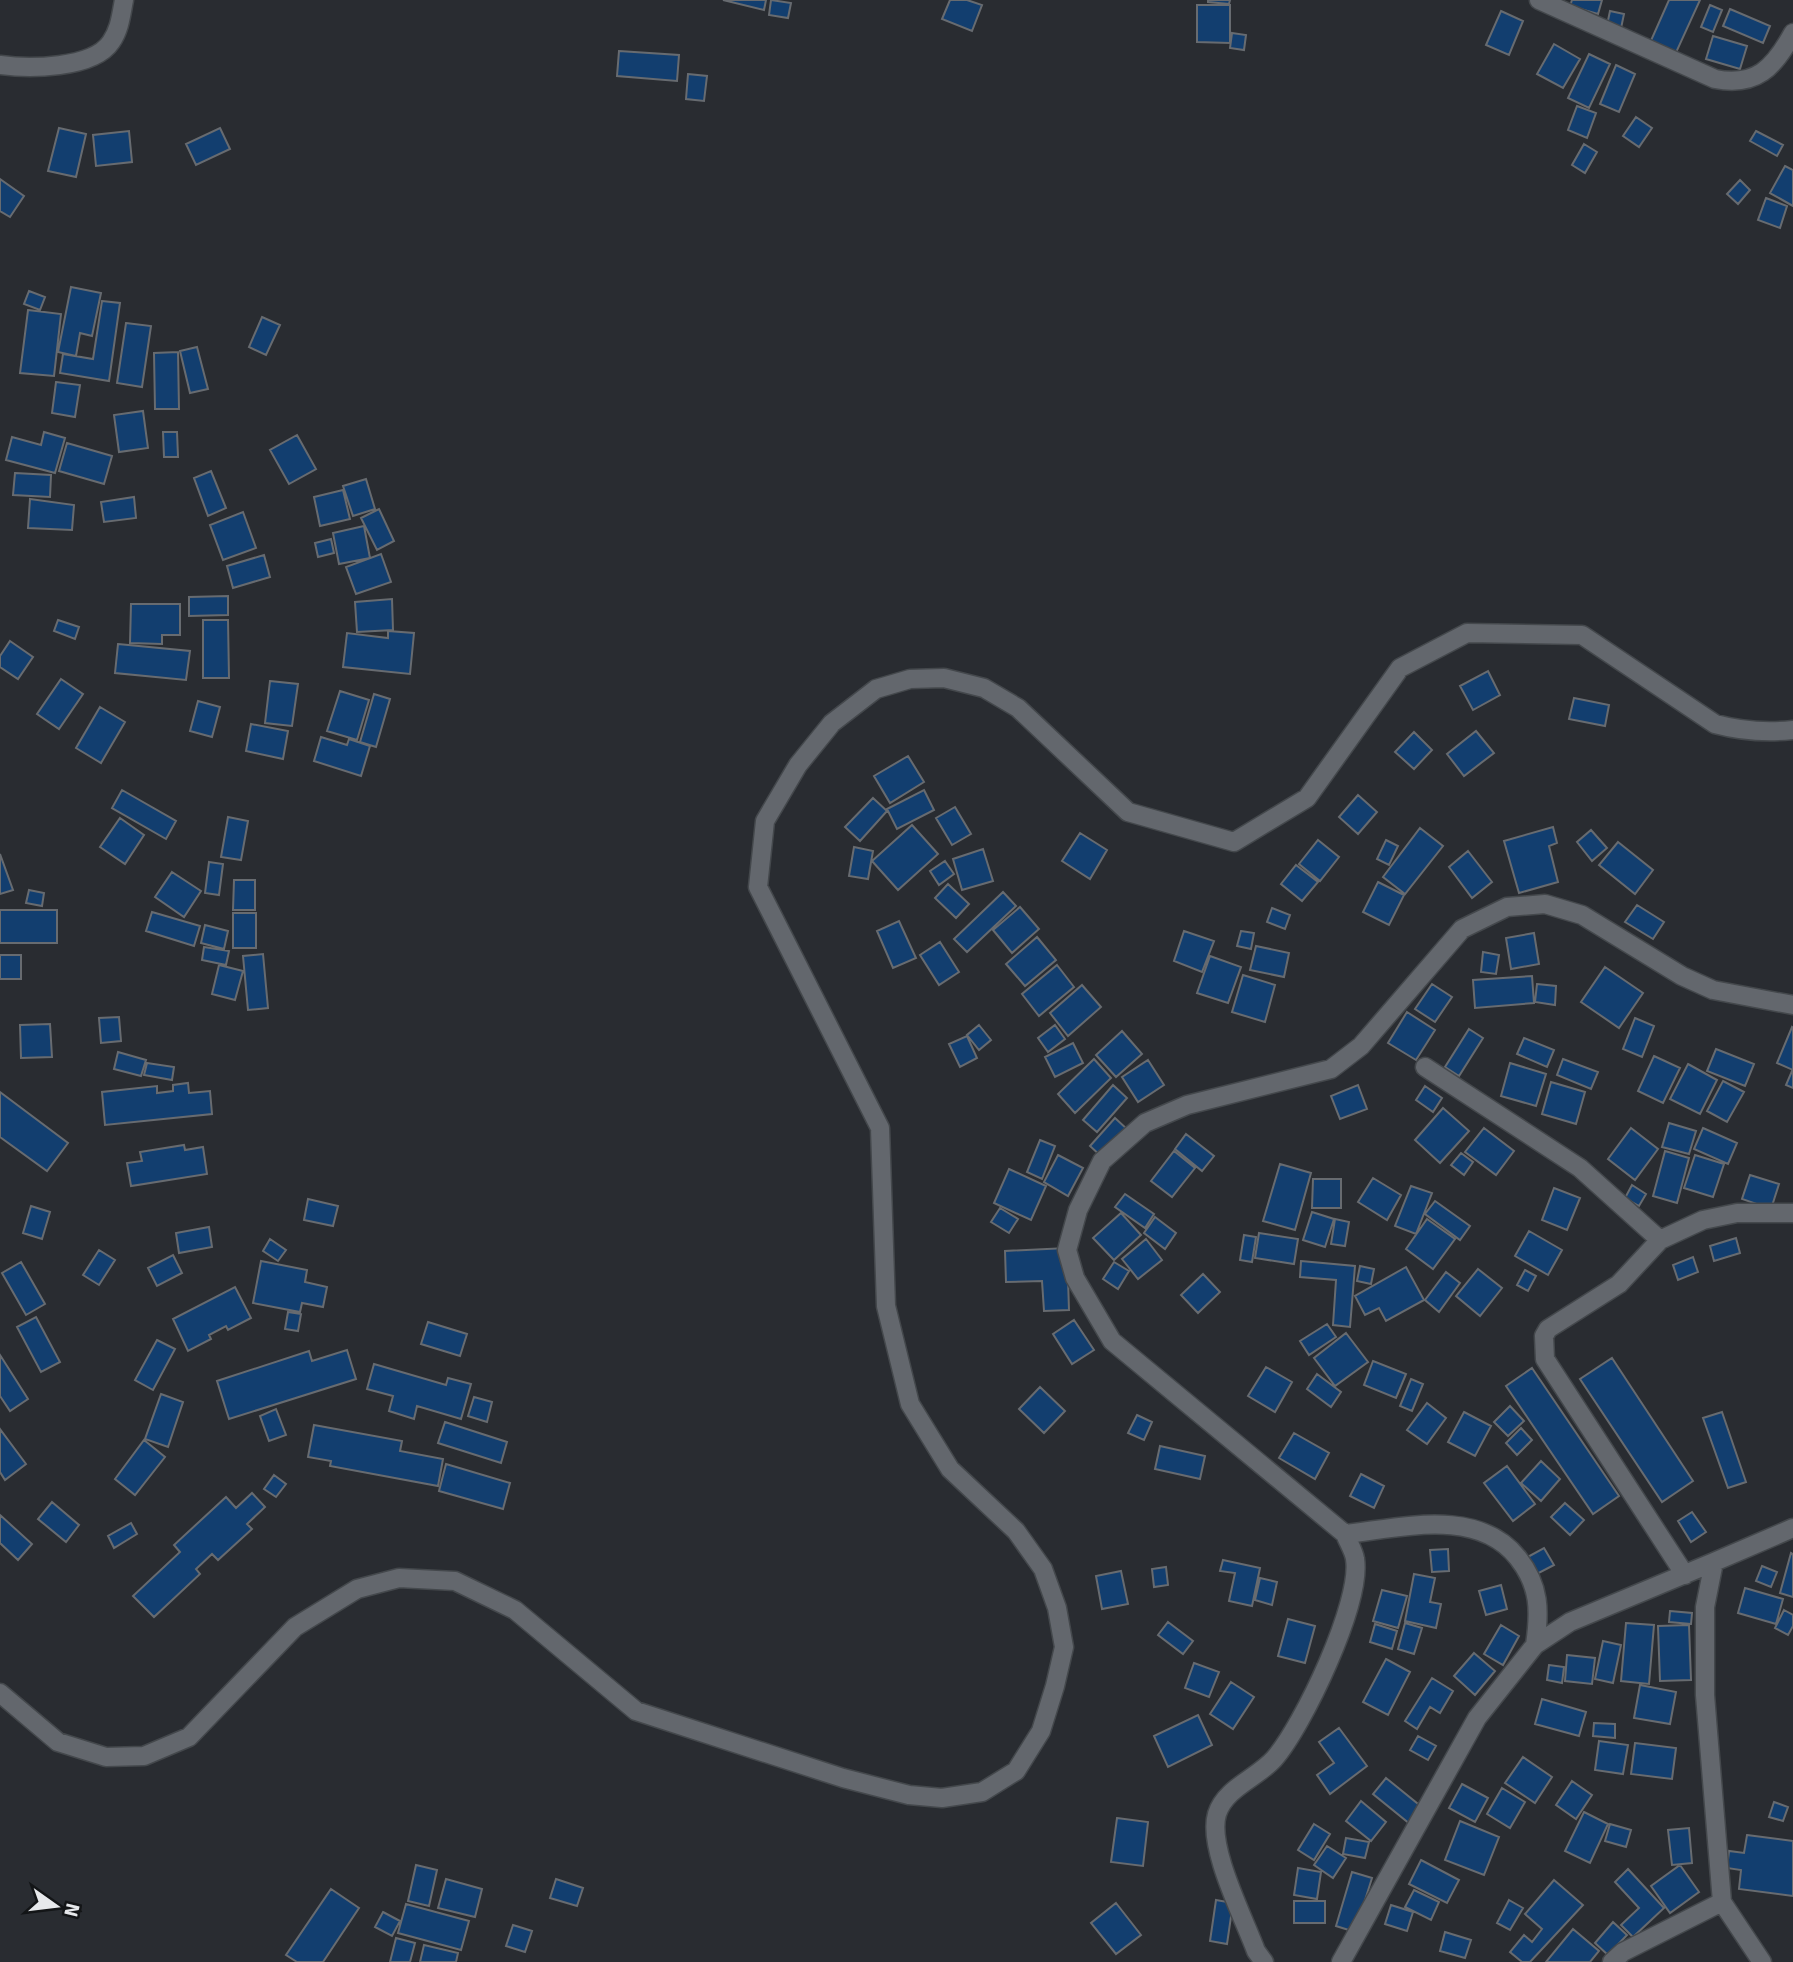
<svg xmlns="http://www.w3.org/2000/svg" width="1793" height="1962" font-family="Signika,sans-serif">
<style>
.building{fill:#123e6f;stroke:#676b70;stroke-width:2}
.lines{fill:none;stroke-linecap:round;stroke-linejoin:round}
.minor-casing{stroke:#44484c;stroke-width:21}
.minor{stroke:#63676d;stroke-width:18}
</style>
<rect width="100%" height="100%" fill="#292c31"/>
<path class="building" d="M723,0H766L764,10Z
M771,0L791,3L788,18L769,15Z
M950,0H967L982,5L972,31L942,19Z
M1208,0H1230L1229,4L1208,2Z
M1572,0H1602L1598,14L1570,6Z
M1669,0H1700L1674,57L1649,45Z
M1197,5H1230V43L1197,42Z
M1710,5L1722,10L1713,32L1701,27Z
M1730,9L1770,26L1763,43L1723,26Z
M1501,11L1523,21L1509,55L1486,45Z
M1610,11L1624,14L1620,33L1606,30Z
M1232,33L1246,35L1244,50L1230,48Z
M1713,36L1747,46L1740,69L1706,59Z
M1554,44L1580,59L1563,88L1537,74Z
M619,51L679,55L677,81L617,76Z
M1589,54L1610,64L1589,108L1568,98Z
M1616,65L1635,74L1619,112L1600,104Z
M688,74L707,76L704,101L686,99Z
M1577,106L1596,113L1587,138L1568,130Z
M1636,117L1652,128L1639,147L1623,136Z
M59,128L86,134L76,177L48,171Z
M220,128L230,149L196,165L186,144Z
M129,131L132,162L96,166L93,135Z
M1756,131L1783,145L1777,156L1750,141Z
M1584,144L1597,152L1585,173L1572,165Z
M1785,166L1793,170V206L1770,193Z
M0,179L24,196L10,217L0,211Z
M1740,180L1750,190L1738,204L1727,194Z
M1766,198L1787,206L1780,228L1758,220Z
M71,287L101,293L92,336L80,333L76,356L58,352Z
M29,291L45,297L40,310L24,304Z
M102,301L120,303L109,381L60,373L63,354L93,359Z
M28,310L61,314L54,376L20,373Z
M262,317L280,325L266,355L249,347Z
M126,323L151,326L142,387L117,383Z
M197,347L208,389L190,393L180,351Z
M178,352L179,409H155L154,353Z
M56,382L80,385L75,417L52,413Z
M143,411L148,448L119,452L114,415Z
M44,432L65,438L55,473L6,460L12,437L41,445Z
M163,432H177L178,457H164Z
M297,435L316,469L289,484L270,450Z
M67,443L112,456L104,484L59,471Z
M211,471L226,508L208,516L194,478Z
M15,473L51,475L50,497L13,495Z
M366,479L375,509L353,516L343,486Z
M343,490L350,519L320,526L314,497Z
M134,497L136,518L104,522L101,502Z
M30,499L74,505L72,530L28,528Z
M379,509L394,541L377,550L361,518Z
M243,512L256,548L223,560L210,525Z
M364,526L370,558L339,564L333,533Z
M331,539L334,553L318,557L315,543Z
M381,554L391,582L356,594L346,567Z
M264,555L270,577L233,588L227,566Z
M228,596V615L189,616V597Z
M392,599L393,630L357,632L355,602Z
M131,604H180V635H162V644L130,643Z
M58,620L79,627L75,639L54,631Z
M203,620H228L229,678H203Z
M388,631L414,633L410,674L343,667L347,633L388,638Z
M10,641L33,657L18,679L0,667V656Z
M118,644L190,651L186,680L115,673Z
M1488,671L1500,695L1473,710L1460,686Z
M61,679L83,694L59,729L37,714Z
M270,681L298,684L292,726L265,723Z
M340,691L369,700L357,740L327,731Z
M374,694L390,699L376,747L360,742Z
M1574,698L1609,705L1605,726L1569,719Z
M198,701L220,707L212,737L190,731Z
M100,707L125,722L101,763L76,748Z
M251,724L288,731L283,759L246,751Z
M1476,731L1494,753L1464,776L1447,754Z
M1414,732L1432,750L1414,769L1395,752Z
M321,737L347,745L349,739L370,746L361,776L314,761Z
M908,756L924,782L890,803L874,776Z
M122,790L176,821L166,839L112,808Z
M924,790L934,810L897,829L887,809Z
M1358,795L1377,812L1358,834L1339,817Z
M873,798L887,811L860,841L845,827Z
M955,807L971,834L952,845L936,818Z
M228,817L248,821L241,860L221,857Z
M120,818L144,835L125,864L100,847Z
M912,825L938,854L898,890L872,861Z
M1553,827L1557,843L1549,846L1558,882L1519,893L1504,841Z
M1420,828L1443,846L1405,894L1383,877Z
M1591,830L1607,848L1592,861L1577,842Z
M1080,833L1107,850L1090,879L1062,861Z
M1318,840L1339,857L1320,881L1299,864Z
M1386,840L1398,846L1389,865L1377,859Z
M1618,842L1653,870L1635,894L1599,865Z
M854,847L873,851L868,879L849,876Z
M983,849L993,881L962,890L953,859Z
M1468,851L1492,882L1472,898L1449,867Z
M0,854L13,890L0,894Z
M945,861L954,874L939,885L930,871Z
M209,862L223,864L219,895L205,893Z
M1296,865L1318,882L1302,901L1281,884Z
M172,872L201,891L184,917L155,897Z
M234,880H255V910H233Z
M1378,882L1404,895L1389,925L1363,912Z
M948,884L969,904L956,918L935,898Z
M29,890L44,893L42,906L26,903Z
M1003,892L1016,906L967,952L954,939Z
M1637,905L1664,922L1653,939L1625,922Z
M1020,907L1039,929L1012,953L993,930Z
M1272,908L1290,915L1285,929L1267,922Z
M0,910H57V943H0Z
M152,912L200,926L194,946L146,931Z
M233,913H256V948H233Z
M899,921L916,958L893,968L877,931Z
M205,925L228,931L224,949L201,943Z
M1184,931L1214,941L1202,972L1174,961Z
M1241,931L1254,933L1251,949L1237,946Z
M1534,933L1539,964L1511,969L1506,938Z
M1037,937L1056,960L1025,986L1006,964Z
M940,942L959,972L939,985L920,955Z
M1256,946L1289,953L1284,977L1250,970Z
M204,947L229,951L226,965L202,960Z
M1483,952L1499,955L1496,974L1481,972Z
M263,954L268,1008L248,1010L243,956Z
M0,955H21V979H0Z
M1210,956L1241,967L1228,1003L1197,993Z
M219,965L243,971L235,1000L212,994Z
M1057,965L1074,987L1039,1016L1022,994Z
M1605,967L1643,993L1619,1028L1581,1002Z
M1243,975L1275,985L1265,1022L1232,1012Z
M1532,976L1534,1003L1475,1008L1473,980Z
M1432,984L1452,997L1435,1022L1415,1009Z
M1537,984L1556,986L1555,1005L1535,1002Z
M1082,985L1101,1007L1068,1036L1050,1013Z
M1407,1012L1435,1030L1416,1060L1388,1043Z
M119,1017L121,1041L101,1043L99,1018Z
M1635,1018L1654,1026L1642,1057L1623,1049Z
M50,1024L52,1057L21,1058L20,1025Z
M979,1025L991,1040L979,1050L967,1035Z
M1055,1025L1065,1039L1048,1052L1038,1038Z
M1792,1027L1793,1028V1070L1777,1063Z
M1469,1029L1483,1038L1459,1076L1445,1067Z
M1122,1031L1142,1054L1116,1077L1096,1055Z
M967,1036L977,1058L960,1067L949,1044Z
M1524,1038L1554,1050L1547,1067L1517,1054Z
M1073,1043L1083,1063L1055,1077L1045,1057Z
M1716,1049L1754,1064L1745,1086L1707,1071Z
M118,1052L146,1060L141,1076L114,1069Z
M1654,1056L1680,1068L1663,1103L1638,1091Z
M1094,1059L1111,1078L1075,1113L1058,1094Z
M1563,1059L1598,1072L1591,1089L1557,1075Z
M1148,1060L1164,1085L1138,1102L1122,1077Z
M147,1063L174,1067L172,1080L144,1075Z
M1510,1063L1546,1074L1536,1106L1501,1096Z
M1688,1064L1717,1080L1700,1114L1670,1099Z
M1792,1071L1793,1072V1088L1786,1085Z
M1723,1081L1744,1092L1727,1122L1707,1111Z
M1551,1082L1585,1092L1576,1124L1542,1114Z
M188,1083L189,1093L210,1091L212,1114L105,1125L102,1092L157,1086V1093L173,1091V1085Z
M1113,1085L1127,1098L1097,1132L1083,1120Z
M1358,1085L1367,1109L1340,1119L1331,1096Z
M1425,1086L1442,1098L1433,1112L1416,1100Z
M0,1092L68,1143L47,1171L0,1137Z
M1443,1108L1469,1131L1440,1163L1415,1140Z
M1115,1118L1128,1130L1103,1158L1090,1146Z
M1669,1123L1696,1131L1689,1154L1662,1147Z
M1484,1128L1514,1151L1496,1175L1465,1152Z
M1631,1128L1658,1149L1635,1180L1608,1159Z
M1703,1128L1737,1143L1728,1164L1694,1149Z
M1186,1134L1214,1156L1202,1171L1175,1149Z
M1040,1140L1055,1146L1042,1179L1027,1172Z
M184,1145L185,1150L203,1147L207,1174L131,1186L127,1163L142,1161L140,1152Z
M1174,1151L1195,1168L1172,1197L1151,1181Z
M1665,1151L1689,1158L1677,1203L1653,1196Z
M1461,1153L1473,1162L1464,1175L1451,1165Z
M1058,1155L1083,1168L1068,1196L1044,1182Z
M1695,1155L1724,1164L1713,1197L1684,1188Z
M1280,1164L1311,1173L1295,1230L1263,1221Z
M1009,1169L1046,1186L1031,1220L994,1203Z
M1750,1175L1779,1184L1771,1209L1742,1199Z
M1373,1178L1401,1195L1387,1220L1358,1202Z
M1313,1179H1341V1208H1312Z
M1632,1185L1646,1194L1639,1206L1625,1198Z
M1411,1186L1432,1193L1416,1234L1395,1226Z
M1554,1188L1580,1198L1567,1230L1542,1220Z
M1125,1194L1154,1214L1145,1228L1115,1207Z
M308,1199L338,1206L333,1226L304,1220Z
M1435,1201L1470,1226L1460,1240L1425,1214Z
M31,1206L50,1212L42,1239L23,1233Z
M1000,1208L1018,1219L1009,1233L991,1222Z
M1312,1212L1334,1219L1325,1247L1303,1240Z
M1121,1213L1141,1235L1114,1260L1093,1238Z
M1155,1217L1176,1233L1165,1249L1144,1233Z
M1335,1219L1349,1222L1345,1246L1331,1244Z
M1427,1219L1455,1239L1433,1269L1406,1249Z
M209,1227L212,1247L179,1253L176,1233Z
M1529,1231L1562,1250L1548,1275L1515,1256Z
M1259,1233L1298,1239L1294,1264L1255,1258Z
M1244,1235L1256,1237L1252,1262L1240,1260Z
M1736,1238L1740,1253L1714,1261L1710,1246Z
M270,1239L286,1250L278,1261L263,1251Z
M1146,1239L1162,1260L1138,1279L1122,1259Z
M1067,1248L1069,1310L1044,1311L1042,1281L1006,1282L1005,1251Z
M99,1250L115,1260L99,1285L83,1275Z
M173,1255L182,1273L157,1286L148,1268Z
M1693,1257L1698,1272L1678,1280L1673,1265Z
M261,1261L307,1270L305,1282L327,1287L323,1307L302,1303L300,1312L253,1303Z
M1301,1261L1355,1266L1350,1327L1333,1325L1336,1280L1300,1277Z
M21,1262L45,1304L26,1315L2,1273Z
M1114,1262L1129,1271L1118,1289L1103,1279Z
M1360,1266L1374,1269L1371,1284L1357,1281Z
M1406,1267L1424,1300L1386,1321L1379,1308L1365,1315L1355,1296Z
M1478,1269L1502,1288L1480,1316L1456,1296Z
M1525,1270L1536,1276L1528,1291L1517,1285Z
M1446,1272L1460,1283L1439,1312L1425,1300Z
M1203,1274L1220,1292L1198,1313L1181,1295Z
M235,1287L251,1318L228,1330L226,1326L209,1335L211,1339L188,1351L173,1319Z
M288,1312L301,1314L298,1331L285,1329Z
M36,1317L60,1362L41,1372L17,1327Z
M1074,1320L1094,1350L1072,1364L1053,1334Z
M428,1322L467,1334L460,1356L421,1344Z
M1327,1324L1336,1337L1309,1355L1300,1341Z
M1346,1333L1368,1362L1335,1386L1314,1358Z
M157,1340L175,1349L153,1390L135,1380Z
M347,1350L356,1379L229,1419L217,1381L309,1351L312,1361Z
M0,1355L28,1399L10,1411L0,1396Z
M1612,1358L1693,1481L1662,1502L1580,1379Z
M1373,1361L1406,1374L1396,1398L1364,1385Z
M374,1364L446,1385L448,1378L471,1384L461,1419L417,1406L414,1419L389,1411L393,1396L367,1389Z
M1266,1367L1292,1382L1275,1412L1248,1396Z
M1532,1368L1619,1496L1593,1514L1506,1386Z
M1317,1374L1341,1392L1331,1407L1307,1389Z
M1411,1379L1423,1384L1412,1411L1400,1406Z
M1040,1387L1065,1411L1044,1433L1019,1409Z
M161,1394L183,1402L168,1447L145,1439Z
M474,1397L492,1402L487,1422L468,1416Z
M1427,1403L1446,1418L1427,1444L1407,1430Z
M1510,1406L1524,1421L1508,1436L1494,1422Z
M276,1409L286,1435L269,1441L260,1416Z
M1464,1412L1491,1426L1475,1456L1448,1442Z
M1722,1412L1746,1482L1728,1488L1703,1418Z
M1137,1415L1152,1422L1144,1440L1128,1433Z
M445,1422L507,1442L501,1463L438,1443Z
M314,1425L402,1441L400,1451L443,1459L438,1486L330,1466L331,1461L308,1457Z
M1521,1428L1532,1440L1517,1455L1506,1443Z
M0,1429L26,1464L5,1480L0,1472Z
M1294,1433L1329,1453L1315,1479L1279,1458Z
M144,1440L165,1457L135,1495L115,1479Z
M1160,1446L1205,1456L1200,1479L1155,1469Z
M1541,1461L1560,1479L1541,1501L1521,1483Z
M446,1464L510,1483L503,1509L439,1491Z
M1507,1466L1535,1504L1513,1521L1484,1483Z
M1361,1474L1384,1486L1374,1508L1350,1496Z
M274,1475L286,1484L276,1497L264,1489Z
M252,1493L265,1507L247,1524L252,1529L218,1560L212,1554L196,1569L200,1574L154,1617L133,1596L180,1552L174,1545L226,1497L236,1508Z
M52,1502L79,1525L66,1542L38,1519Z
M1565,1503L1584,1520L1570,1535L1551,1517Z
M1692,1512L1706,1532L1691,1542L1678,1521Z
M0,1515L32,1544L18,1560L0,1543Z
M131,1523L137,1534L114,1548L108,1536Z
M1544,1548L1554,1565L1533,1576L1524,1559Z
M1448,1549L1449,1571L1432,1572L1430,1550Z
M1791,1553L1793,1554V1597L1780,1593Z
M1223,1560L1260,1568L1252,1606L1229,1601L1235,1573L1220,1571Z
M1762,1566L1777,1572L1771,1587L1756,1581Z
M1166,1567L1168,1585L1154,1587L1152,1569Z
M1121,1571L1128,1604L1102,1609L1096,1576Z
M1414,1574L1435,1578L1430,1602L1441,1604L1436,1628L1405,1621Z
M1260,1578L1277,1582L1272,1605L1255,1600Z
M1501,1585L1507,1609L1486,1615L1479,1591Z
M1745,1588L1783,1599L1776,1624L1738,1613Z
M1382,1590L1407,1596L1398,1628L1373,1621Z
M1784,1610L1793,1615V1626L1788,1635L1775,1628Z
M1670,1611L1692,1613L1691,1624L1669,1622Z
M1288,1619L1315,1626L1305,1663L1278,1656Z
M1168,1622L1193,1641L1183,1654L1158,1635Z
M1405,1623L1422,1628L1414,1654L1398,1649Z
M1626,1623L1654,1625L1649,1684L1621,1681Z
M1375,1624L1397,1631L1392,1649L1370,1642Z
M1501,1625L1519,1636L1503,1665L1484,1654Z
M1689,1625L1691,1680L1660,1681L1658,1626Z
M1603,1641L1621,1645L1613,1683L1595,1679Z
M1474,1653L1495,1671L1475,1695L1454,1676Z
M1567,1655L1595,1658L1592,1684L1565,1681Z
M1386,1659L1410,1672L1388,1715L1363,1702Z
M1194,1663L1219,1672L1209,1697L1185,1688Z
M1549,1665L1564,1667L1562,1683L1547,1680Z
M1432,1678L1453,1691L1440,1713L1430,1707L1417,1729L1405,1721Z
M1231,1682L1254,1697L1233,1729L1210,1714Z
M1640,1685L1676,1692L1670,1724L1634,1718Z
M1542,1699L1586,1712L1579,1736L1535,1724Z
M1198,1715L1212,1745L1168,1767L1154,1736Z
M1594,1723L1615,1724V1738L1593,1736Z
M1339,1728L1367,1766L1330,1794L1317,1775L1334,1763L1319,1742Z
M1418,1736L1436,1746L1428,1760L1410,1750Z
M1599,1741L1628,1745L1623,1774L1595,1770Z
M1635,1743L1676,1748L1672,1779L1631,1774Z
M1523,1757L1552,1777L1535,1803L1505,1783Z
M1386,1778L1423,1808L1410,1824L1373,1794Z
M1572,1781L1592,1795L1576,1819L1556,1805Z
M1462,1784L1488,1798L1475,1822L1449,1808Z
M1502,1788L1525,1802L1510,1828L1487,1814Z
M1361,1801L1386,1822L1371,1841L1346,1821Z
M1774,1802L1788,1807L1783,1821L1769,1817Z
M1584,1812L1608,1824L1590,1863L1565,1851Z
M1117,1818L1148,1822L1143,1866L1111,1862Z
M1460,1821L1499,1837L1484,1875L1445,1860Z
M1314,1824L1330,1834L1314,1860L1298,1850Z
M1610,1824L1631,1830L1626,1847L1605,1841Z
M1689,1828L1692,1863L1672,1865L1668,1830Z
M1747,1835L1793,1841V1896L1739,1889L1741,1870L1727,1868L1729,1851L1744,1853Z
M1346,1838L1369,1842L1365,1858L1343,1854Z
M1327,1846L1346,1858L1333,1878L1314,1865Z
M1421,1860L1459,1880L1447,1903L1409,1884Z
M416,1865L437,1870L429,1906L408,1901Z
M1680,1865L1699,1892L1670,1913L1651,1886Z
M1298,1868L1321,1872L1317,1899L1294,1895Z
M1628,1869L1664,1908L1633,1937L1621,1925L1639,1908L1615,1882Z
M1352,1872L1372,1878L1355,1932L1336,1926Z
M446,1879L482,1889L475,1917L438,1908Z
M556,1879L583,1888L577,1906L550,1898Z
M1554,1880L1583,1905L1530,1962H1522L1510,1952L1524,1935L1532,1942L1542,1929L1525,1914Z
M331,1889L359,1908L323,1962H297L286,1955Z
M1414,1890L1439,1902L1431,1920L1405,1907Z
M1216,1900L1233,1903L1227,1944L1210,1941Z
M1509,1900L1523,1908L1510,1930L1497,1923Z
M1294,1901H1325V1923H1294Z
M1116,1903L1141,1935L1116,1954L1091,1923Z
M406,1904L469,1921L461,1950L398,1933Z
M1391,1905L1413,1912L1407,1931L1385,1924Z
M383,1912L400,1921L392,1936L375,1927Z
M1613,1922L1627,1935L1608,1955L1595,1943Z
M513,1925L532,1931L525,1952L506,1946Z
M1573,1929L1599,1951L1590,1962H1546Z
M1445,1932L1471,1940L1465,1958L1440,1951Z
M396,1938L415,1943L410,1962H390Z
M424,1945L458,1953L456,1962H420Z"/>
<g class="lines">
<g class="minor-casing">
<path id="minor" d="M1539,0L1715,79C1756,87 1774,68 1793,33
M0,65C28,69 93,69 111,42C120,29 121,15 124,0
M1425,1067L1580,1168L1660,1240
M1345,1534C1401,1528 1478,1507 1518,1558C1540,1586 1540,1611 1535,1645
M1685,1575L1545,1359L1544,1336L1548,1329L1619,1284L1660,1240L1703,1220L1737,1213H1793
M0,1693L58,1742L106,1757L144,1756L189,1737L295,1627L357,1589L399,1578L455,1581L515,1610L636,1711L843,1778L909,1795L942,1798L982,1792L1016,1771L1041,1731L1055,1686L1064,1647L1057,1608L1043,1569L1016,1531L950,1469L910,1404L886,1306L880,1128L758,887L765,821L798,765L832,723L876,689L910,679L944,678L984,688L1018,708L1128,812L1234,842L1307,798L1400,668L1467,633L1582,635L1715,724C1741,731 1765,733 1793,730
M1264,1962L1256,1951C1244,1918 1207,1847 1217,1814C1225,1788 1257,1778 1274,1759C1303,1726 1362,1602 1355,1559C1354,1551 1348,1542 1345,1534L1112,1341L1075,1278L1067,1250L1078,1210L1102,1161L1145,1123L1187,1105L1331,1069L1361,1046L1462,929L1507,907L1545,904L1582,915L1682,976L1713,990L1793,1005
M1341,1962L1477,1718L1535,1645L1570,1622L1714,1562
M1612,1962L1623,1952L1722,1902
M1762,1962L1722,1902L1705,1695V1607L1714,1562L1793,1528"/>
</g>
<use href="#minor" class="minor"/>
</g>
<g transform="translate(56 1906) rotate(104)" stroke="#131517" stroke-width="5" paint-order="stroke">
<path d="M0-5L12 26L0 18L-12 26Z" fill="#e7e9ec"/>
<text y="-10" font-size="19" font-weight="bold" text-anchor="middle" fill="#e7e9ec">N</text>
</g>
</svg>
